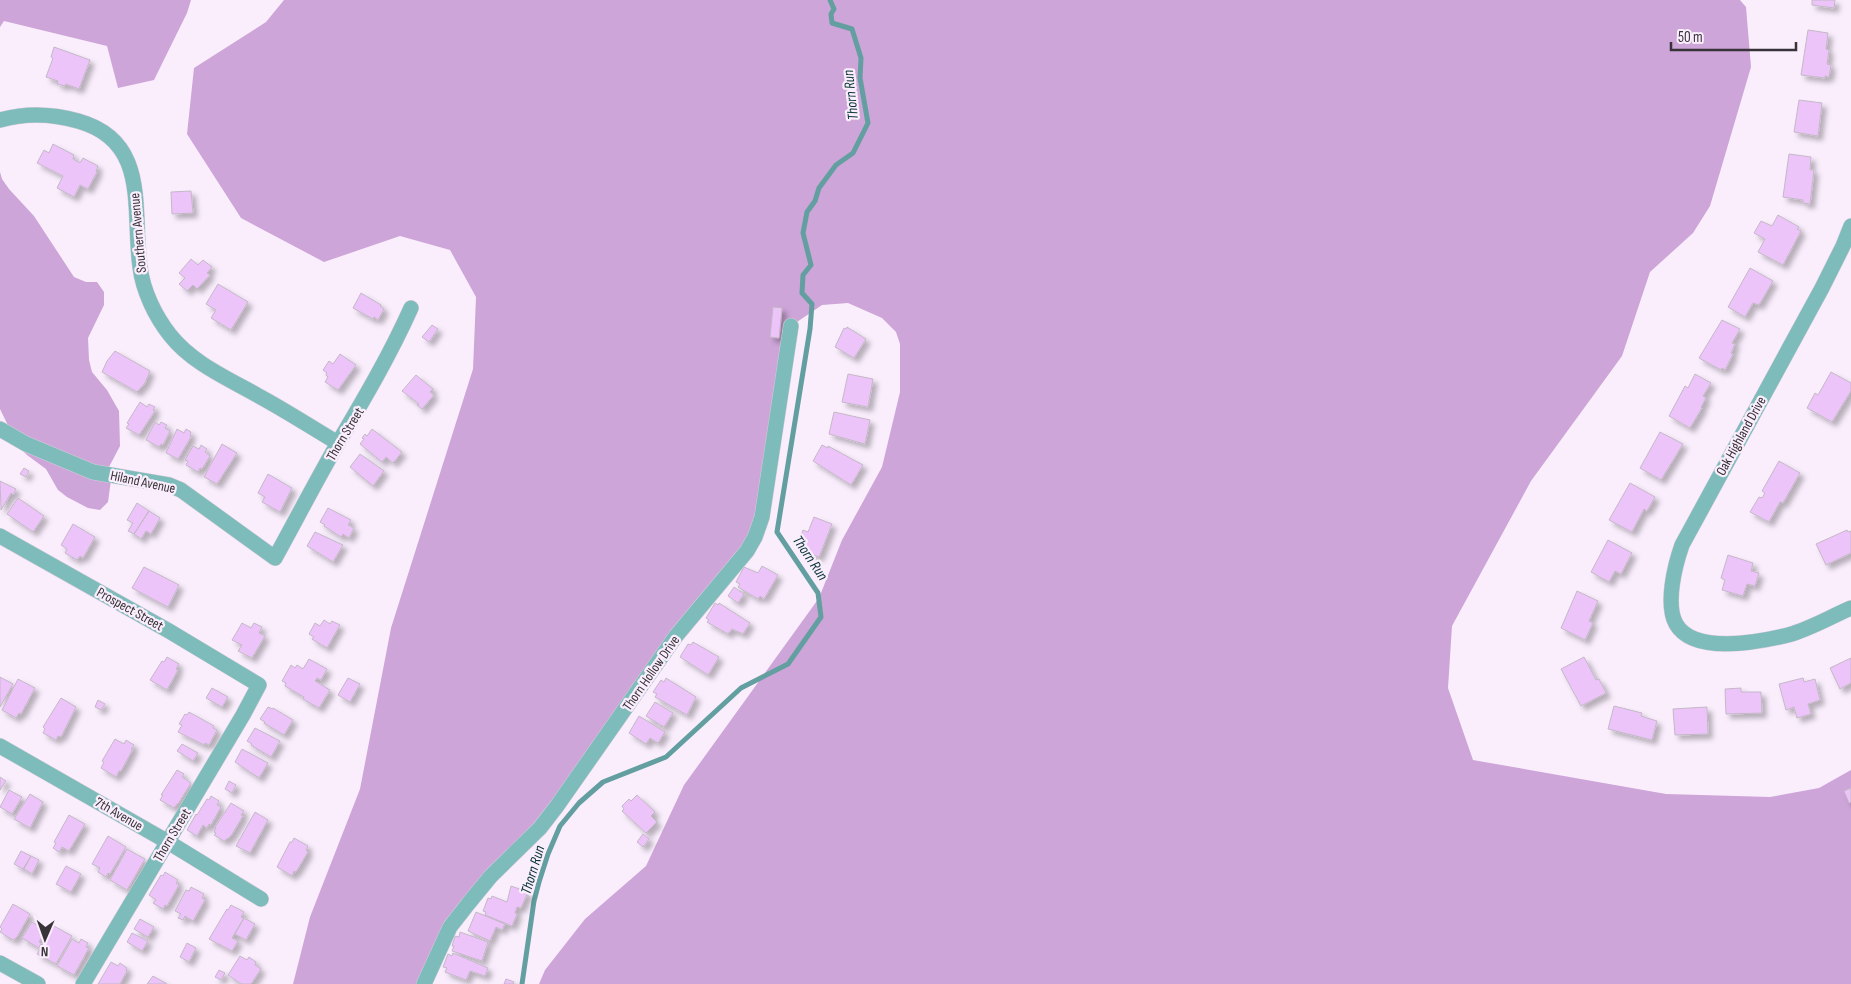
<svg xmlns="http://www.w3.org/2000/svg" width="1851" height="984" font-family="'Sofia Sans Condensed',sans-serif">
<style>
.forest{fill:#cda5d8}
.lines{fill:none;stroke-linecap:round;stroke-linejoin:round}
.stream{stroke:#639fa0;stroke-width:5}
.building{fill:#edc4f9;stroke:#c3b8c6;filter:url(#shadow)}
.street-casing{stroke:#d7ccda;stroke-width:16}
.street{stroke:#7dbcbb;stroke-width:15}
.labels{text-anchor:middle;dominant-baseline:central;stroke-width:4.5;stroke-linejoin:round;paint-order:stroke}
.street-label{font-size:14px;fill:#383339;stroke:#faeefd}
.water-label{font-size:15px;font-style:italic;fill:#073333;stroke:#faeefd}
</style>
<defs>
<filter id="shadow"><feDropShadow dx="4.5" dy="4.5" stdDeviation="2.5" flood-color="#0004"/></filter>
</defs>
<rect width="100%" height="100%" fill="#faeefd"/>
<path class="forest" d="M0,0H191L187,13L154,80L118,88L107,46L4,21L0,27Z
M284,0H1740L1746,7L1751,67L1710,206L1693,233L1650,272L1622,356L1531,481L1452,626L1448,688L1473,760L1666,794L1770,797L1819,788L1851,770V984H539L545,970L585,919L646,866L684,785L819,598L842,540L882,467L900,392V344L896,332L882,318L848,303L822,305L791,326L762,517L587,765L468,904L424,984H293L310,917L360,789L391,628L473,369L476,297L450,250L400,236L324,262L241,218L187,134L194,68L266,22Z
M0,172L2,179L9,189L34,216L74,277L86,282H97L104,292V305L88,338L89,360L92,372L107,390L119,411L120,446L109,467L111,480L108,502L100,510L88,508L67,497L58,490L46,469L27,455L18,446L0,409Z"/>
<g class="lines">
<path class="stream" d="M522,984L534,901L539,882L548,854L560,826L579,803L603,782L666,757L741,688L788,664L821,617L818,593L777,532L810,329L812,304L802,293L803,275L811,265L803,233L807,212L815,201L819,188L836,165L853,153L868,123L860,78L861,58L852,29L832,23L831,14L834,9L830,0"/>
</g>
<path class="building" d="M1812,0H1835L1834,8L1812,5Z
M1808,30L1828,33L1826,49L1829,50L1827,64L1831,65L1829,77L1825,76V78L1801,75Z
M54,47L90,60L79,89L66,84L65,86L57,84L58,81L46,77L53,58L51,57Z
M1799,100L1822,103L1818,136L1794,132Z
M53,144L74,155L73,159L80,163L83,158L98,166L96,171L97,172L88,189L80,185L74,197L57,188L63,176L37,163L44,150L49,153Z
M1789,154L1811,157L1810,170H1814L1810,204L1803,203V200L1783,197Z
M191,191L193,213L172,214L171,192Z
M1778,215L1799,227L1797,229L1801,231L1783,265L1758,252L1765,239L1754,233L1761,221L1772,226Z
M191,259L198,265L203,260L212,267L207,273L210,275L197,289L193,285L187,291L179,284L185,278L179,273Z
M1750,268L1773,281L1759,305L1753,303L1745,317L1728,307Z
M218,284L248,302L231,330L211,318L216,310L206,304Z
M361,293L381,305L380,306L384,309L378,320L374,317L373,319L353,308Z
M773,307L782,308L779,338L770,337Z
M1722,320L1740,329L1732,343L1735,344L1731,353L1733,354L1725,370L1722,368L1721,370L1699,358Z
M432,325L438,329L429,342L422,337Z
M847,327L866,339L854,358L835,347L844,328L846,329Z
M115,351L150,371L145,383L137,392L102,372L107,361Z
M340,354L356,365L338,390L325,382L328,377L326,375L327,373L323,370L329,361L333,364Z
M1831,372L1851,383V391L1832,422L1807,408L1815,393L1818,395Z
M848,374L873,379L868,407L842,402Z
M1695,374L1711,383L1703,396L1706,398L1701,407L1702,408L1690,428L1669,416L1685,386L1688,388Z
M416,375L433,389L430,392L434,395L422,409L417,405L419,404L402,391Z
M140,402L147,407L149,404L155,407L153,410L155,411L139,435L126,428L129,424L127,423Z
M834,412L870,420L865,444L829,434Z
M155,422L159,425L161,422L167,425L165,428L170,431L163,445L161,444L159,447L146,440Z
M177,429L184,433L186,429L191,432L190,436L191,437L178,459L166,453Z
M372,429L402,452L393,463L386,457L382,462L360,444L364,439L362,438L365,434L367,436Z
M1660,432L1683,444L1661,480L1640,468Z
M222,444L237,453L217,484L204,477Z
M201,445L207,449L205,452L210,456L202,469L200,468L198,472L186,465L188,461L185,460L193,446L199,449Z
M822,445L828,448V446L863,465L851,485L813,461Z
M360,454L384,471L373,486L350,467Z
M1779,461L1800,473L1783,503L1780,502L1769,522L1750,512L1759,497L1762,498L1765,493L1762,491Z
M24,468L29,471L26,477L20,474Z
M268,474L292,488L280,512L262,502L265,497L258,493Z
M0,481L16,489L13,495L11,493L1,510Z
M1630,483L1655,497L1647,511L1644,509L1632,532L1609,520Z
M18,498L44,516L33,532L7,514Z
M137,503L149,511L134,534L128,531L133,523L127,520Z
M328,508L351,520L348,525L354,528L349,538L343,534L341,537L324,526L325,525L320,522Z
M149,511L160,518L151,534L146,531L141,539L134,534Z
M814,517L832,524L819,557L801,550L805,542L799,540L803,530L808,532Z
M73,524L95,537L83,558L80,556L77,560L65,553L67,549L61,545Z
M1847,530L1848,532L1851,531V553L1826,565L1816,544Z
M315,532L343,545L333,562L307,546Z
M1608,540L1632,553L1621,574L1615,571L1609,582L1591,572Z
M1728,555L1753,563L1751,571L1759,573L1755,586L1747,584L1743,596L1722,590L1725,580L1721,578Z
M762,566L778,575L764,599L760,596L758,599L738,587L740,584L736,582L744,567L758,573Z
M144,567L179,585L168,607L132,588Z
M734,587L744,594L738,603L728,596Z
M1577,591L1598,601L1589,621L1593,623L1585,640L1561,628Z
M715,603L718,605L719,603L750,623L743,634L732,629L728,634L707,622L709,620L706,618Z
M324,620L330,624L332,621L340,625L327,648L312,639L314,637L309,634L315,623L320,626Z
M242,623L251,628L254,623L262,627L259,633L265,636L252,658L238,651L242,645L232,640Z
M693,642L719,657L708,675L680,657L688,644L691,645Z
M167,657L179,664L176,669L178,670L167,690L150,680L162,661L164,662Z
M1584,657L1596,680L1599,679L1606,693L1581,706L1561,669Z
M1851,658V683L1840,689L1830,668Z
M309,659L327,669L321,680L317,678L315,681L330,690L319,708L303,699L304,697L285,686L286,683L282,681L291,665L295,668L297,665L303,669Z
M0,677L13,684L0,707Z
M348,678L360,684L350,702L338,695Z
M666,678L696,697L687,715L655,697L657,694L653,692L661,680L664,682Z
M1803,678L1804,682L1815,679L1820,700L1808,704L1811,714L1797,718L1794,707L1786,710L1779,684Z
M18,679L35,688L21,714L19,713L16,718L2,710Z
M212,688L228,697L222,707L206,698Z
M1741,688V692H1761L1762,713L1726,714L1725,689Z
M61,698L76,707L61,737L58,736L56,740L43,733L45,729L43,727Z
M98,700L105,704L101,710L95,707Z
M655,702L673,713L664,727L646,716Z
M1614,706L1642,713L1641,716L1657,721L1652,740L1608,729Z
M268,707L273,709V708L293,720L284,735L264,723L265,722L260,719Z
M1707,707L1708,734L1675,735L1673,709Z
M189,712L214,726L213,728L217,730L209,745L205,743L204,745L178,732L182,725L179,724L185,714L187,715Z
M639,716L665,732L658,743L650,738L646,744L629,733Z
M255,728L280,741L271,757L251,745L252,744L247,741Z
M115,739L124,744L126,740L134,745L131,749H133L121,771H119L116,777L101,768L104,762L102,761Z
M182,744L198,753L193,761L177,751Z
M242,749L268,763L259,778L235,762Z
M177,770L184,774L182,777L191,783L178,804H177L174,808L160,800L163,795H161Z
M0,777L6,781L0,790Z
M229,781L236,785L232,793L225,789Z
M1851,788V802L1849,803L1844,791Z
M9,790L22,797L12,814L0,807Z
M30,794L43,802L30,828L14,819Z
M637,795L655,812L651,816L657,822L646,833L622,811L624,809L622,806L629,799L631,801Z
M211,796L219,801L217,805L221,807L211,825L209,824L207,828L203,825L197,836L187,830L196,814L197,815L207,799L209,800Z
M231,803L244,811L241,815L243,816L231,836L224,841L214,835L216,833L214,832L216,828L215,827Z
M255,812L268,820L250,853L236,846Z
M69,815L85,824L69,851L62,847L59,852L53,848L56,843L54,842Z
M643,834L649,839L643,847L637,842Z
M108,836L126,847L110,874L108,873L106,877L98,872L100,868L92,864Z
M294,838L308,846L306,850L308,852L296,872L294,871L292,876L277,867L290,842H292Z
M127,849L145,859L127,890L110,880Z
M21,851L31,856L23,869L14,864Z
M31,856L39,860L32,874L24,869Z
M66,866L81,874L71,892L56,884Z
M165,872L178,880L176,883L179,885L167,906L165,905L163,909L153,903L156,900L149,895L161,875L163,876Z
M511,886L528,892L521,908L517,907L515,913L517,914L512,926L485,915L486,912L483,911L488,898L491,899L492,896L507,902Z
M191,887L204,894L202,898L205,900L193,921L185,916L183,920L178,918L181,914L175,911L186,890L189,891Z
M13,904L30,914L17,937L13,940L0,932L2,929L0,927Z
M231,905L244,912L241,917L244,918L232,938L238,941L232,951L209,939L227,909L228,910Z
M476,912L505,924L502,930L496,927L490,941L468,931Z
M244,918L255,924L246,940L235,934Z
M140,919L154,927L148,937L134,929Z
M32,922L46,930L39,942L41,943L39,948L22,938Z
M54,926L72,936L56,964L37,954Z
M460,932L488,942L482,961L452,951L454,946H452L455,936L459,937Z
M132,933L148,941L142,951L127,942Z
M72,939L79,943L81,939L88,943L86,947L89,948L74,975L57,966Z
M187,943L196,948L189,962L180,957Z
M453,953L488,968L485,976L470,971L466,980L445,972L447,968L443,967L448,954L452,956Z
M240,956L247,960L249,957L256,962L255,965L261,969L251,984H241L228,975Z
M111,962L118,966L120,963L127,968L126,970L127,971L120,984H98Z
M219,970L225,973L221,980L215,977Z
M153,976L167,984H147Z
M506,979L514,982L513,984H504Z"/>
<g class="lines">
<g class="street-casing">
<path id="street" d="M0,120C25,113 53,114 78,121C150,141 132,209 140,267C143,291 155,316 170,335C192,363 227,378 257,395C285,410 311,427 338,443
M1851,226L1843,246L1822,288L1682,545C1675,565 1665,604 1676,624C1694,655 1759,642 1788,635C1810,629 1830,617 1851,608
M0,429L26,444L93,472L169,485L181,490L275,558C296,520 316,481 338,443C364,399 390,355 411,308
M0,536L169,631L259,685L243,715L83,984
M0,746L168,842L261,899
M0,963L38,984
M424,984L450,927L468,904L491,876L540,828L557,806L676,636L747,551L755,537L762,517L791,326"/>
</g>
<use href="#street" class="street"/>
</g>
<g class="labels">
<g class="street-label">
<text transform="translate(138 233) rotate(-95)">Southern Avenue</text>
<text transform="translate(345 434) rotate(-59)">Thorn Street</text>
<text transform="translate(1741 436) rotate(-61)">Oak Highland Drive</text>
<text transform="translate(143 482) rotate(12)">Hiland Avenue</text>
<text transform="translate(130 609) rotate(29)">Prospect Street</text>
<text transform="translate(651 673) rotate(-55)">Thorn Hollow Drive</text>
<text transform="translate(119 814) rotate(30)">7th Avenue</text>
<text transform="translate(172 835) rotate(-59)">Thorn Street</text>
</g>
<g class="water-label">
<text transform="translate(851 95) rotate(-96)">Thorn Run</text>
<text transform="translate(810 558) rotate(56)">Thorn Run</text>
<text transform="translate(533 870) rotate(-73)">Thorn Run</text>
</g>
</g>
<g transform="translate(45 939) rotate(182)" stroke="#faeefd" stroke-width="4" paint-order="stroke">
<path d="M0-4L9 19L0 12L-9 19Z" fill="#383339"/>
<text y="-8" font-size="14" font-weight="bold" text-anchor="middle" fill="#383339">N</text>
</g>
<path d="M1671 42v8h125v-8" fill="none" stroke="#383339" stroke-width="2.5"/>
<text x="1678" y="42" font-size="15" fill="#383339" stroke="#faeefd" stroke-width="4" paint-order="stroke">50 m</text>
</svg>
